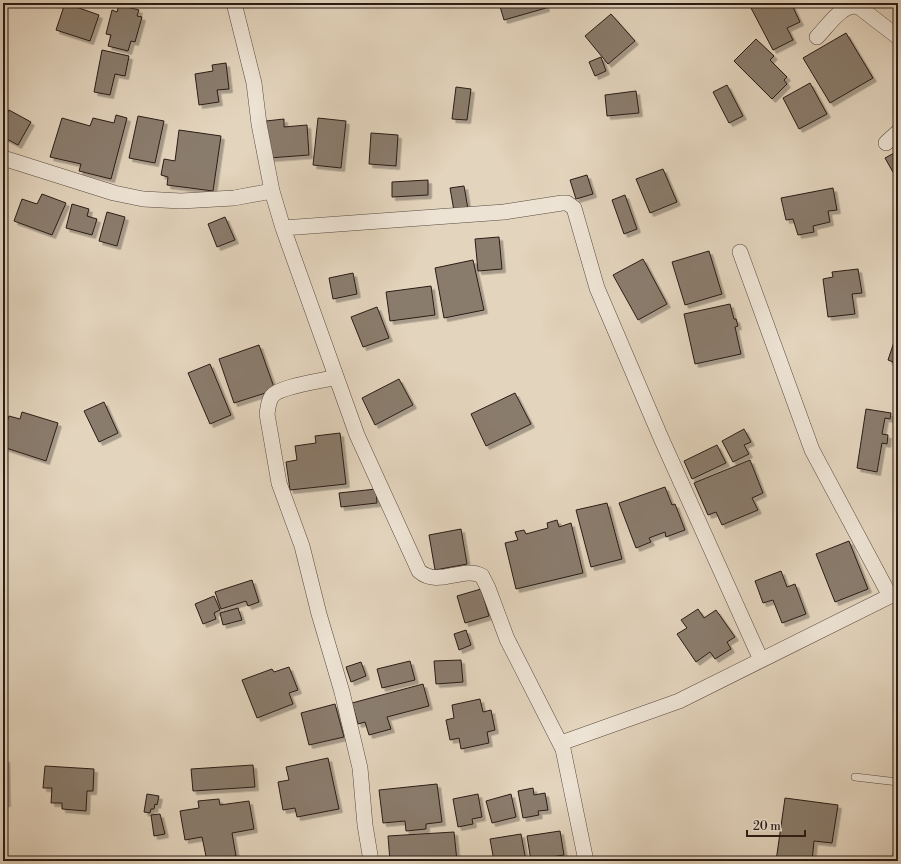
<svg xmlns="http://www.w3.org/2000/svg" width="901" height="864" font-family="'Libre Bodoni',serif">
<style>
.building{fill:#8a7c6d;stroke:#2a1c16;filter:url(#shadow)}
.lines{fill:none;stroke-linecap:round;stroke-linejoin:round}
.lane-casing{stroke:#584a40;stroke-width:8}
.street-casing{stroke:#584a40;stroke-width:16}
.lane{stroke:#ede3d4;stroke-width:7}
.street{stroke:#ede3d4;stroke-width:15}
</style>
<defs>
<filter id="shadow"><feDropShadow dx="3.5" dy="3.5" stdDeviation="0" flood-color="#0004"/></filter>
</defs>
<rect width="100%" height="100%" fill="#e3d4bd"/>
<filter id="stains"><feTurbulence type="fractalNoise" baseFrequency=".005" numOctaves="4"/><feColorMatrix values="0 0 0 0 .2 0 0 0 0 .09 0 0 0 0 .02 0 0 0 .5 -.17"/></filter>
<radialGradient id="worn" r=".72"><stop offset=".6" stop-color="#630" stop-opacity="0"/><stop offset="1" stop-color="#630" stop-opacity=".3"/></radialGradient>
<path class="building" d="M65,3L99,15L90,41L56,30Z
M499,3H545L546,8L504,20Z
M762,3H791L800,22L787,28L793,40L773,50L751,8Z
M119,5L139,10L137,16L142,17L135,42L131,41L128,51L108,46L111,35L106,34L112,10L117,12Z
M611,14L635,41L608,64L585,36Z
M846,33L873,78L830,103L803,58Z
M756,39L774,56L770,60L787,77L784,80L787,84L772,99L734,61Z
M102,50L129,56L125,76L115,74L110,95L94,92Z
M601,57L606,71L595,76L589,62Z
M226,63L229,89L217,90L219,102L199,105L195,74L213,71L212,65Z
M810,83L827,114L799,129L783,98Z
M727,85L743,116L729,123L713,92Z
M456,87L471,89L467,120L452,119Z
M636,91L639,113L607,116L605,95Z
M9,110L31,122L18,145L3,137V122Z
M116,115L127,118L111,179L79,171L81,164L50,157L62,118L90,126L93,118L114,123Z
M138,116L164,121L155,163L129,158Z
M318,118L346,121L341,168L313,165Z
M284,119V127L307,125L309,155L269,158L266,121Z
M179,130L221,136L213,191L167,185L168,177L161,175L164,159L175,161Z
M371,133L398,135L396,166L369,164Z
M898,151V181L885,158Z
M663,169L677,202L650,213L636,179Z
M587,175L593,194L576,199L570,180Z
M428,180V195L392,197V182Z
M464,186L468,209L454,211L450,188Z
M833,188L837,210L828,211L830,222L813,226L814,232L798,235L793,219L786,220L781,198Z
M42,194L66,203L52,235L14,221L22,199L37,204Z
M625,195L637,229L624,234L612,200Z
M72,204L89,209L87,216L97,219L92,235L66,228Z
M107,212L125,217L117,246L99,241Z
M225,217L235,240L217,247L208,224Z
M499,237L502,269L478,271L475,239Z
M709,251L722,294L685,305L672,262Z
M643,259L667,304L638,320L613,275Z
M473,260L484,310L444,318L435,268Z
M858,269L862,293L852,294L855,314L828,317L823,279L833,277L832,272Z
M353,273L357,294L333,299L329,278Z
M431,286L435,315L390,321L386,292Z
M730,304L734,319H736L738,326L735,327L741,354L695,364L684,314Z
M377,307L389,338L363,347L351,317Z
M895,339L898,340V364L888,360Z
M259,345L275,390L234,403L219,359Z
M210,364L231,415L210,424L188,373Z
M399,379L413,405L375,425L362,398Z
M515,393L531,424L486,446L471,414Z
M104,402L118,433L99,442L84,411Z
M866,409L891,413L890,419L885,418L882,434L888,435L887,444L882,443L877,472L857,468Z
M22,412L58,423L46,461L3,447V435L9,416L20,419Z
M744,429L751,442L744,445L749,454L733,462L722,441Z
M340,433L346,484L290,490L286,462L297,460L295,446L316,443L315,436Z
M717,445L726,463L692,479L684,461Z
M750,460L763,493L752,498L758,510L722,525L716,512L708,515L694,483Z
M665,487L672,505L675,504L685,530L666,537L665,532L649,538L651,542L636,548L619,503Z
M376,489L377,503L341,507L339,493Z
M607,503L622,559L591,567L576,510Z
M557,520L559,527L571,523L583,573L516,589L505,543L518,540L515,532L524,530L526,534L548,528L547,523Z
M461,529L467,564L435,570L429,535Z
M849,541L868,589L835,602L816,554Z
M781,571L787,587L795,584L806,614L782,623L773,600L763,603L755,581Z
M252,580L259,602L248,606L246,601L221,609L215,592Z
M481,589L489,616L465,623L457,596Z
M214,596L220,610L214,613L216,619L203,624L195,604Z
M238,608L242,620L223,625L220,613Z
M698,609L704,618L716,610L735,637L727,642L731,649L715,659L710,652L696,662L677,634L687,628L681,620Z
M466,630L471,645L459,650L454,634Z
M461,660L463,682L436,684L434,661Z
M410,661L415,680L382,688L377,669Z
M361,662L366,676L351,682L346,667Z
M289,667L298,690L289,693L293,704L257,718L242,680L272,669L274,672Z
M423,684L429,706L387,717L391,729L369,735L365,722L358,724L352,703Z
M480,699L483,712L491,710L495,730L487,732L489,743L461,749L459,738L450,740L446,720L454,718L452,705Z
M335,704L344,737L309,745L301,713Z
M328,758L339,809L297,817L295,808L283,810L278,782L289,780L286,767Z
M3,759H6L7,803H3Z
M253,765L255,787L193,791L191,769Z
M45,766L94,769L93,791H87L86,811L62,809V803H51L52,788H43Z
M437,784L442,822L426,824V829L406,831L405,821L383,823L379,790Z
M533,788L534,795L545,793L548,810L538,811L539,815L523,818L518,791Z
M147,794L159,796L157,805L155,804L154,809H151L150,813L144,812Z
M478,794L482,817L472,819L473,824L458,827L453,799Z
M511,794L516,817L492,823L486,801Z
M785,798L838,805L832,843L814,841L812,861H776Z
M219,799L220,805L249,801L254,829L232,833L236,856L207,861L202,837L185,840L180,811L199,808L198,801Z
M160,814L165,834L154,836L151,815Z
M560,831L564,855L551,857V861H531L527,836Z
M454,832L457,861H390L388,836Z
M521,834L526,861H494L490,839Z
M894,839H898V861H893Z"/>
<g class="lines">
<g class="lane-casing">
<path id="lane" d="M855,777L898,782"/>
</g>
<g class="street-casing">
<path id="street" d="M234,3L254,83L259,124L272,191
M817,37C828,26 843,2 859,7L898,37
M886,143L898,132
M3,158L114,193L143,199L181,201L234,198L272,191L283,228L357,435L419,571C438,588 464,565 482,576L488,588L507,639L563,749L586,861
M283,228L504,212L562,203H567L574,208L597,288L661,438L761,660
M740,252L812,450L890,596
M336,377C323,381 280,386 272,396C268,402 268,408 267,414L279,483L302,546L319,614L342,692L360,768L365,825L371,861
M561,743L679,701L898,592"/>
</g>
<use href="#lane" class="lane"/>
<use href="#street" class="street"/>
</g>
<rect width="901" height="864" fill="none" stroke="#e3d4bd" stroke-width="16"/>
<rect x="4" y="4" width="893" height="856" fill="none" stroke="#2a1c16" stroke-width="2"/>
<rect x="8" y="8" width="885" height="848" fill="none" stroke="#2a1c16"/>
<path d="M747 830v6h58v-6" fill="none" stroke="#2a1c16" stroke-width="2"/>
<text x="753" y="830" font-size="12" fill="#2a1c16" stroke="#ede3d4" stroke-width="3" paint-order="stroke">20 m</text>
<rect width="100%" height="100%" filter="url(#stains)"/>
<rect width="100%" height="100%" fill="url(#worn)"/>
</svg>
